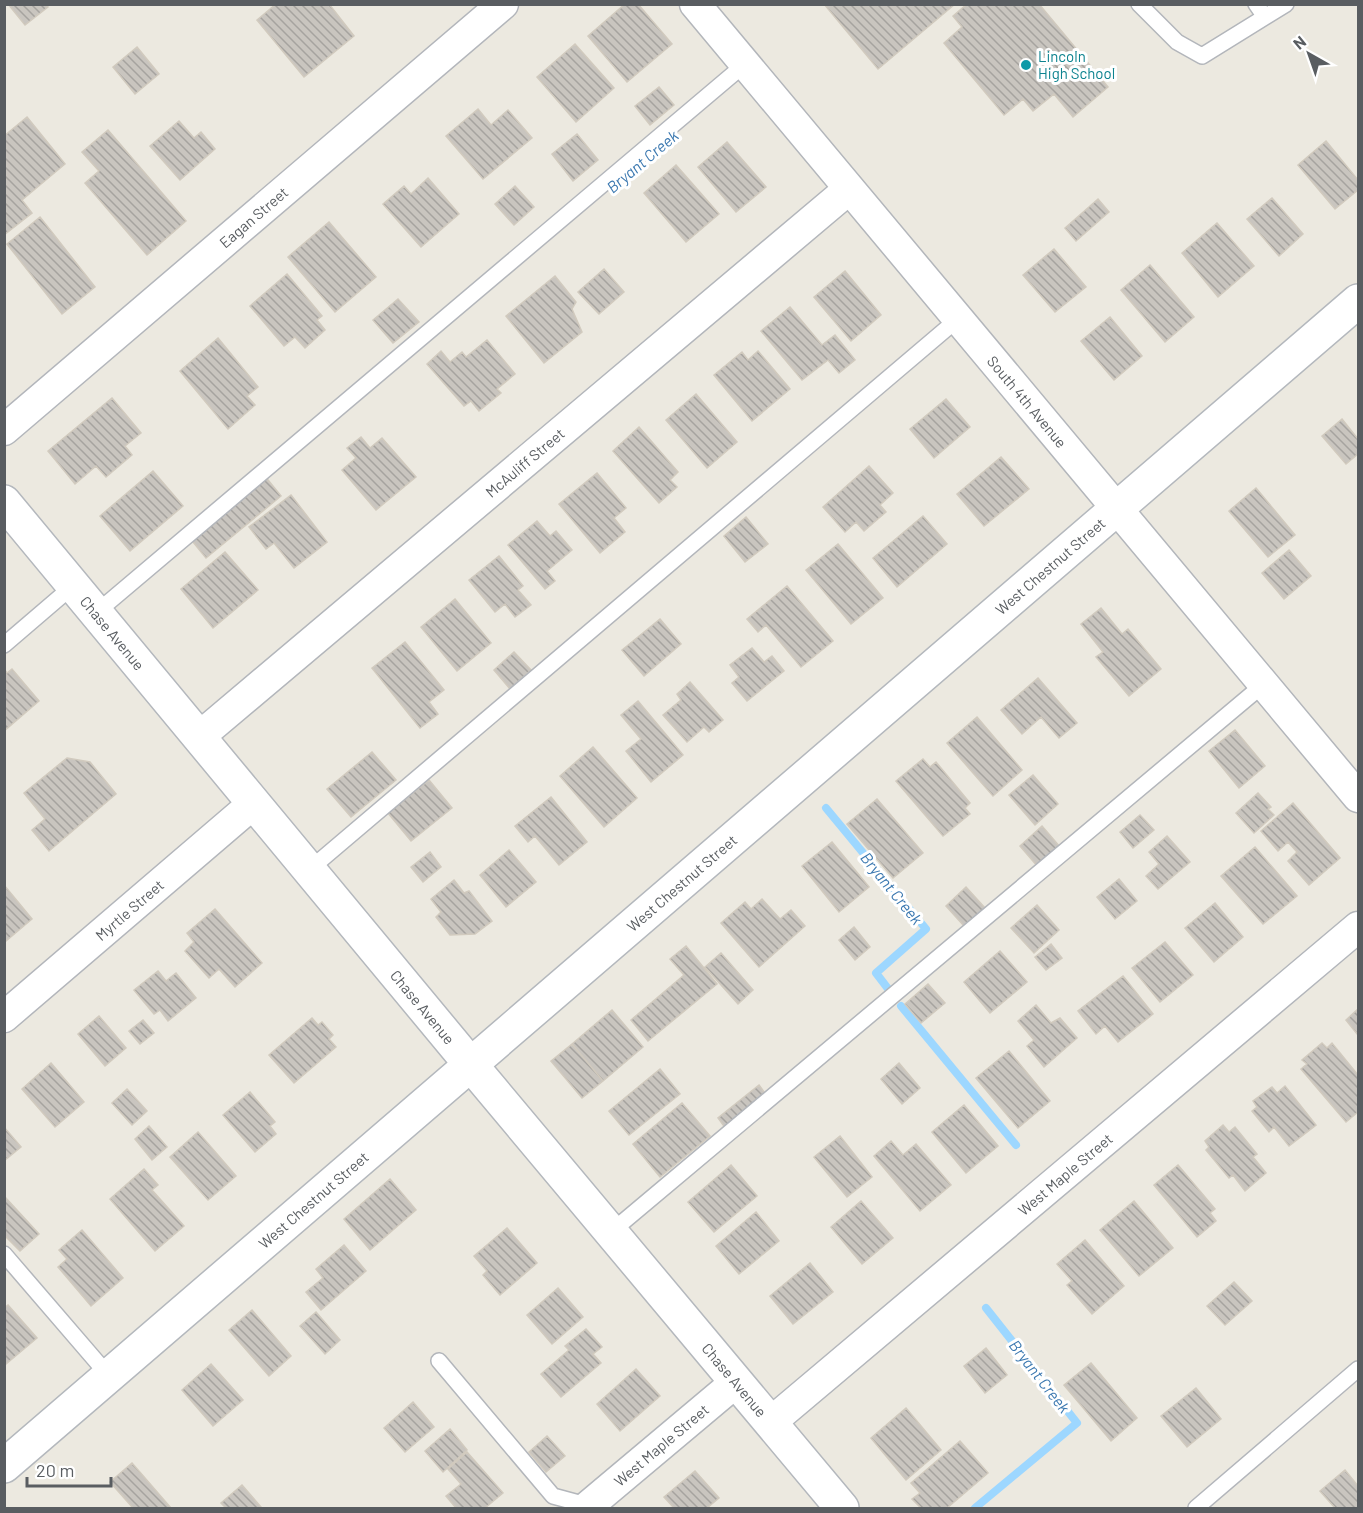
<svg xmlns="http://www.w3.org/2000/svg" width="1363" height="1513" font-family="Barlow,sans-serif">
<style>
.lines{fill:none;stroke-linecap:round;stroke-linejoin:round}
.stream{stroke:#9dd7ff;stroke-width:8}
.building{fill:url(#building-back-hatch);stroke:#d1cabe;stroke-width:1.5}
.lane-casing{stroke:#b3b6bb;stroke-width:18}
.street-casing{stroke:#b3b6bb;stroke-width:33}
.secondary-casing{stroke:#b4b8bd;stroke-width:36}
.lane{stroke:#fff;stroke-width:15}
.street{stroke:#fff;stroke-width:30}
.secondary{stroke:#fff;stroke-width:33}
.culture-dot{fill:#0f9aa8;stroke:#fff;stroke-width:2}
.labels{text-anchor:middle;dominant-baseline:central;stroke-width:6;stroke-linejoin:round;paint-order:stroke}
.culture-label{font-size:15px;fill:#0d838f;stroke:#fff;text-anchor:start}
.street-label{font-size:15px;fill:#595d61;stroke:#fff}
.water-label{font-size:16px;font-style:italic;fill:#3b78b0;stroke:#fff}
</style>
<defs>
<pattern id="building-back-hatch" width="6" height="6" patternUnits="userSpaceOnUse" patternTransform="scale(1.5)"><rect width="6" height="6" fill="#c9c5bf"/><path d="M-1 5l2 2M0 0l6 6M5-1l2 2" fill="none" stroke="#a6a39f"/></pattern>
</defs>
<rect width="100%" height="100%" fill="#ece9e0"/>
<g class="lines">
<path class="stream" d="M826,808L926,929L876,973L889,990
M901,1006L1016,1145
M975,1508L1077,1423L986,1308"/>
</g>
<path class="building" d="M8,4H45L48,7L25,25Z
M276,4H329L354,36L304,77L257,20Z
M625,4H638L672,44L627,82L588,36Z
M824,4H955L878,69Z
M967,4H1039L1108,87L1073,117L1054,94L1033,111L1023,99L1004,115L944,43L962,27L953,16Z
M575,44L614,88L576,122L537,77Z
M137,47L159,74L135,94L113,67Z
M659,87L674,105L650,125L635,106Z
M478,109L491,125L508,110L532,138L483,179L446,136Z
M27,117L65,164L22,200L32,213L4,235V136Z
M179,121L194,138L201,132L215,149L180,180L150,146Z
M108,130L186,221L147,255L85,183L99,171L82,152Z
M577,134L598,160L573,181L552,154Z
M1326,141L1358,180V190L1335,209L1298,165Z
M727,142L766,187L736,212L698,167Z
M676,165L719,214L686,242L644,193Z
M428,178L459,214L421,247L383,204L404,186L411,194Z
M515,186L534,207L514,225L495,204Z
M1272,198L1303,234L1279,256L1247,219Z
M1098,199L1109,212L1076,241L1065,228Z
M40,217L95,287L62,314L7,244Z
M329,222L376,277L335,312L288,257Z
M1217,223L1254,266L1218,297L1182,253Z
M1054,249L1086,287L1055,312L1023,275Z
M1150,265L1194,317L1165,342L1121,290Z
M604,269L624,292L599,314L578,292Z
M845,271L881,315L851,341L814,297Z
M287,274L322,316L317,320L325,330L305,348L295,337L284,346L250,306Z
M555,276L576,302L572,309L582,332L544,363L506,316Z
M398,299L419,322L393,343L373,320Z
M790,307L822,345L835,335L855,360L839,373L828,360L802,380L761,331Z
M1110,317L1142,356L1114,380L1081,341Z
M218,338L258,387L247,396L255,405L228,429L180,371Z
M487,340L515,374L497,389L501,393L479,411L471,401L464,406L427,364L441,351L450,362L462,352L466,357Z
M758,351L790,389L752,421L714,375L742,352L748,360Z
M696,394L737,442L707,468L666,420Z
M112,398L141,433L125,446L132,455L106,477L96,466L75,484L48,451Z
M946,399L970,427L934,458L910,429Z
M1342,419L1358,439V454L1346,464L1322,436Z
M639,427L678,472L670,480L677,487L659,503L613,451Z
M361,437L370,448L382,438L416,477L376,510L342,470L356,458L347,448Z
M1001,457L1029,489L984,526L957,494Z
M869,466L893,493L880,505L886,512L864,531L856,522L845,532L823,507Z
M153,471L183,506L130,551L100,516Z
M597,473L626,508L614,518L625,532L600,553L559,504Z
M264,475L281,496L206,558L189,537Z
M1256,488L1295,535L1268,557L1229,511Z
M291,495L327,542L294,568L274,543L266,549L249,527Z
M923,516L947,544L897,587L873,558Z
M746,517L768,544L745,562L724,536Z
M537,521L550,536L556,531L572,550L547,571L555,581L545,589L508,545Z
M838,544L883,598L851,624L806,570Z
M1289,550L1311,576L1284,599L1262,573Z
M225,552L258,590L213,628L181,589Z
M499,556L523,586L518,590L531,605L515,617L505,604L495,612L469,580Z
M787,586L833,641L801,667L766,625L758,632L747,619Z
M455,599L491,643L457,671L421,627Z
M1101,608L1122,634L1128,629L1161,669L1129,696L1096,657L1103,652L1081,624Z
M660,619L681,644L644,676L622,650Z
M405,642L444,690L429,702L438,714L420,728L372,668Z
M752,648L764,662L772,656L784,671L747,701L732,683L739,677L730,665Z
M514,652L531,670L510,689L494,670Z
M4,669L7,673L12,669L39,701L4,731Z
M1038,678L1077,723L1059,738L1041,717L1022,734L1001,710Z
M690,682L723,720L709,732L704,727L687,742L663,715L681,700L677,694Z
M638,701L683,755L651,782L626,751L641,739L621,715Z
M977,717L1022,770L993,796L947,743Z
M1235,730L1265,766L1239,788L1209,751Z
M593,747L637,798L604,827L560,776Z
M372,752L396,780L351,817L327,789Z
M67,758L90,762L116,794L49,851L32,830L45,819L24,793Z
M923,759L930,767L936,762L970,803L965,808L970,814L943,836L896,781Z
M1033,775L1058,804L1035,825L1009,795Z
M429,780L452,808L411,841L388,813Z
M1258,793L1271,807L1268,809L1274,815L1254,833L1236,813Z
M551,797L587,842L559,865L535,836L528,842L515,826Z
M877,799L923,853L893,878L847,824Z
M1293,803L1340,858L1309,885L1288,861L1297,852L1288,842L1278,851L1261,831Z
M1140,815L1154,830L1133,848L1120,832Z
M1042,826L1060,847L1038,867L1020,846Z
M1167,836L1190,862L1158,889L1146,876L1159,864L1149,852Z
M832,842L869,887L839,912L802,866Z
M1255,847L1297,896L1263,924L1221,876Z
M509,850L536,882L506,907L480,875Z
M430,852L441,867L423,882L411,867Z
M1119,879L1137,901L1115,919L1097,897Z
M454,880L464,893L469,891L492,921L475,934L450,935L436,917L441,912L431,899Z
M4,885L32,919L6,941L4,939Z
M966,887L985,908L964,926L946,906Z
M762,899L780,919L791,910L805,926L759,967L721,923L745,902L751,909Z
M1215,903L1243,937L1214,962L1185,928Z
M1037,905L1059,930L1034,953L1011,928Z
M215,909L262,963L235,987L219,969L209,978L185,951L194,942L187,933Z
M854,927L870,947L855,960L839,940Z
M1165,942L1193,975L1160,1002L1132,968Z
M1051,944L1062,958L1046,970L1035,957Z
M686,946L717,984L648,1041L631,1020L684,975L670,959Z
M1000,951L1027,982L990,1013L964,982Z
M721,953L753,990L738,1004L705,967Z
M158,971L166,981L176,973L196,998L168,1021L160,1010L154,1014L134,990Z
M1123,976L1153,1014L1118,1042L1105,1026L1096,1034L1078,1011Z
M928,984L945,1003L921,1023L905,1004Z
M1036,1005L1051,1023L1060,1018L1077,1038L1044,1067L1027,1046L1034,1040L1018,1021Z
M1358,1009V1035L1346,1020Z
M612,1010L643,1047L603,1081L572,1044Z
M99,1016L126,1048L105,1066L78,1034Z
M312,1018L318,1025L322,1022L333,1035L329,1039L336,1047L294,1083L269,1055Z
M143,1020L154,1033L140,1044L129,1031Z
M1322,1043L1327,1048L1332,1043L1358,1075V1112L1346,1122L1301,1069L1307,1064L1302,1060Z
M572,1044L603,1081L582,1098L551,1061Z
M1009,1051L1050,1101L1018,1128L976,1078Z
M51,1063L84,1102L55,1127L22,1089Z
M899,1063L920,1088L902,1104L881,1079Z
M660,1069L680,1094L629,1135L609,1111Z
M759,1085L767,1096L726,1129L718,1118Z
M1285,1086L1316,1125L1289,1146L1274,1127L1269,1132L1252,1111L1257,1107L1253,1101L1272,1087L1277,1093Z
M127,1089L147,1111L132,1125L112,1103Z
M250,1092L275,1122L270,1126L276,1134L255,1152L223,1115Z
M682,1103L710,1136L660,1177L633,1144Z
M964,1105L998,1146L966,1173L932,1132Z
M1223,1125L1229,1132L1235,1127L1257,1154L1253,1157L1266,1173L1245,1191L1233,1175L1229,1178L1206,1150L1209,1147L1205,1141Z
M149,1126L167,1147L152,1160L135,1139Z
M4,1127L21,1147L4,1161Z
M198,1132L236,1176L208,1200L170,1157Z
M840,1136L872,1177L847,1197L814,1157Z
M891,1141L903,1155L916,1144L951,1185L920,1211L874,1156Z
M731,1165L757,1196L714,1232L688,1202Z
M1178,1165L1215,1209L1210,1213L1216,1221L1197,1237L1154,1185Z
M144,1169L158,1185L152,1190L184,1226L155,1251L110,1199Z
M390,1179L416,1210L370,1250L344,1219Z
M5,1197L39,1234L20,1251L4,1235Z
M861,1201L893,1238L862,1264L831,1227Z
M1134,1201L1173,1248L1139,1276L1100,1230Z
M756,1212L779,1241L739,1274L716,1246Z
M507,1228L537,1263L500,1295L483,1275L487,1271L474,1256Z
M82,1230L123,1278L91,1306L58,1267L67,1259L59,1250Z
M1085,1240L1124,1286L1092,1314L1067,1285L1072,1281L1057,1264Z
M344,1245L366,1271L321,1310L306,1292L323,1278L316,1269Z
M810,1263L833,1292L793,1324L770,1296Z
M1234,1282L1252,1301L1225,1325L1207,1306Z
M558,1288L583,1317L552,1344L527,1315Z
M8,1305L37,1338L6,1364L4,1362V1308Z
M252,1310L291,1356L269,1376L229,1330Z
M316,1312L340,1340L325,1354L300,1326Z
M586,1329L602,1347L593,1354L601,1363L561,1397L541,1374L569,1350L565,1346Z
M986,1348L1007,1375L985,1393L964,1366Z
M1091,1363L1137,1418L1111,1441L1064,1385Z
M211,1364L243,1400L213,1426L182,1390Z
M636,1369L660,1396L620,1431L597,1404Z
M1196,1388L1221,1419L1187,1447L1161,1416Z
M413,1402L434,1427L405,1452L384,1428Z
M906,1408L941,1450L906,1480L871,1438Z
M450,1429L467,1450L443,1472L425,1451Z
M547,1436L565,1456L546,1472L529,1452Z
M960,1441L988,1473L947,1508H921L912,1499L920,1493L911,1483Z
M467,1452L503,1493L485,1508H456L446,1496L461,1484L448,1469Z
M132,1463L171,1508H133L110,1482Z
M1345,1470L1358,1486V1508H1335L1320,1491Z
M695,1471L719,1498L707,1508H674L664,1497Z
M242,1485L261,1507L259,1508H226L221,1503Z"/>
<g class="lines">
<g class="lane-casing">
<path id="lane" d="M1139,4L1177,42L1202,56L1286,4
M1256,4L1265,17
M97,612L745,64
M4,645L74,585
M309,870L959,318
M611,1232L1264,684
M4,1254L109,1376
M439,1361L553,1496L590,1506
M1196,1508L1358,1369"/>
</g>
<g class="street-casing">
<g id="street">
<path id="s1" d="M695,4L1358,797"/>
<path id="s2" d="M4,430L503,4"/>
<path id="s3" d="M199,737L849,189"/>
<path id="s4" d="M4,1017L254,803"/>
<path id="s5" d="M770,1423L1358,927"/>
<path id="s6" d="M586,1508L736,1382"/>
</g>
</g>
<g class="secondary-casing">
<g id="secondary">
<path id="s7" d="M4,502L471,1065L842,1508"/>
<path id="s8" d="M4,1466L1358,301"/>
</g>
</g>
<use href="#lane" class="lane"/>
<use href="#street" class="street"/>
<use href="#secondary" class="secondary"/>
</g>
<circle class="culture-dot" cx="1026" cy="65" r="6"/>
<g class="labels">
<g class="culture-label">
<text x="1038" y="56">Lincoln<tspan x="1038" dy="17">High School</tspan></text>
</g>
<g class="street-label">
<text stroke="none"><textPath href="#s2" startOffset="328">Eagan Street</textPath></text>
<text stroke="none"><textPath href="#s1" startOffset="518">South 4th Avenue</textPath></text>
<text stroke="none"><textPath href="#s3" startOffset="426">McAuliff Street</textPath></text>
<text stroke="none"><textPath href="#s8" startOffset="1380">West Chestnut Street</textPath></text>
<text stroke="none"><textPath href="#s7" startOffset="170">Chase Avenue</textPath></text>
<text stroke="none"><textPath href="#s8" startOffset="894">West Chestnut Street</textPath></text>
<text stroke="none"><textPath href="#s4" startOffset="165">Myrtle Street</textPath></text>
<text stroke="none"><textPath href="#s7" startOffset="656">Chase Avenue</textPath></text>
<text stroke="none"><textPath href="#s5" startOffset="386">West Maple Street</textPath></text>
<text stroke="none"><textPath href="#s8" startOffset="408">West Chestnut Street</textPath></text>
<text stroke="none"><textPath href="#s7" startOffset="1142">Chase Avenue</textPath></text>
<text stroke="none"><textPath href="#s6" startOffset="98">West Maple Street</textPath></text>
</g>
<g class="water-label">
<text transform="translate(642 161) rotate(-40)">Bryant Creek</text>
<text transform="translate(892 888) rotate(51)">Bryant Creek</text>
<text transform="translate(1040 1376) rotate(52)">Bryant Creek</text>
</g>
</g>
<rect width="1363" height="1513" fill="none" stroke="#595d61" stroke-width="12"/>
<g transform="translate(1309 54) rotate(320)" stroke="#ffffff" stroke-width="4.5" paint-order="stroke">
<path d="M0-4.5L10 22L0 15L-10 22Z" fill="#595d61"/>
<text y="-9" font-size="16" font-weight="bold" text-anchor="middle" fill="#595d61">N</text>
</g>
<path d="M27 1477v9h84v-9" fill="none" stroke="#595d61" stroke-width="3"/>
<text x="36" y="1477" font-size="18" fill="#595d61" stroke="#ffffff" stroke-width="4.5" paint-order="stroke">20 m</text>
</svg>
